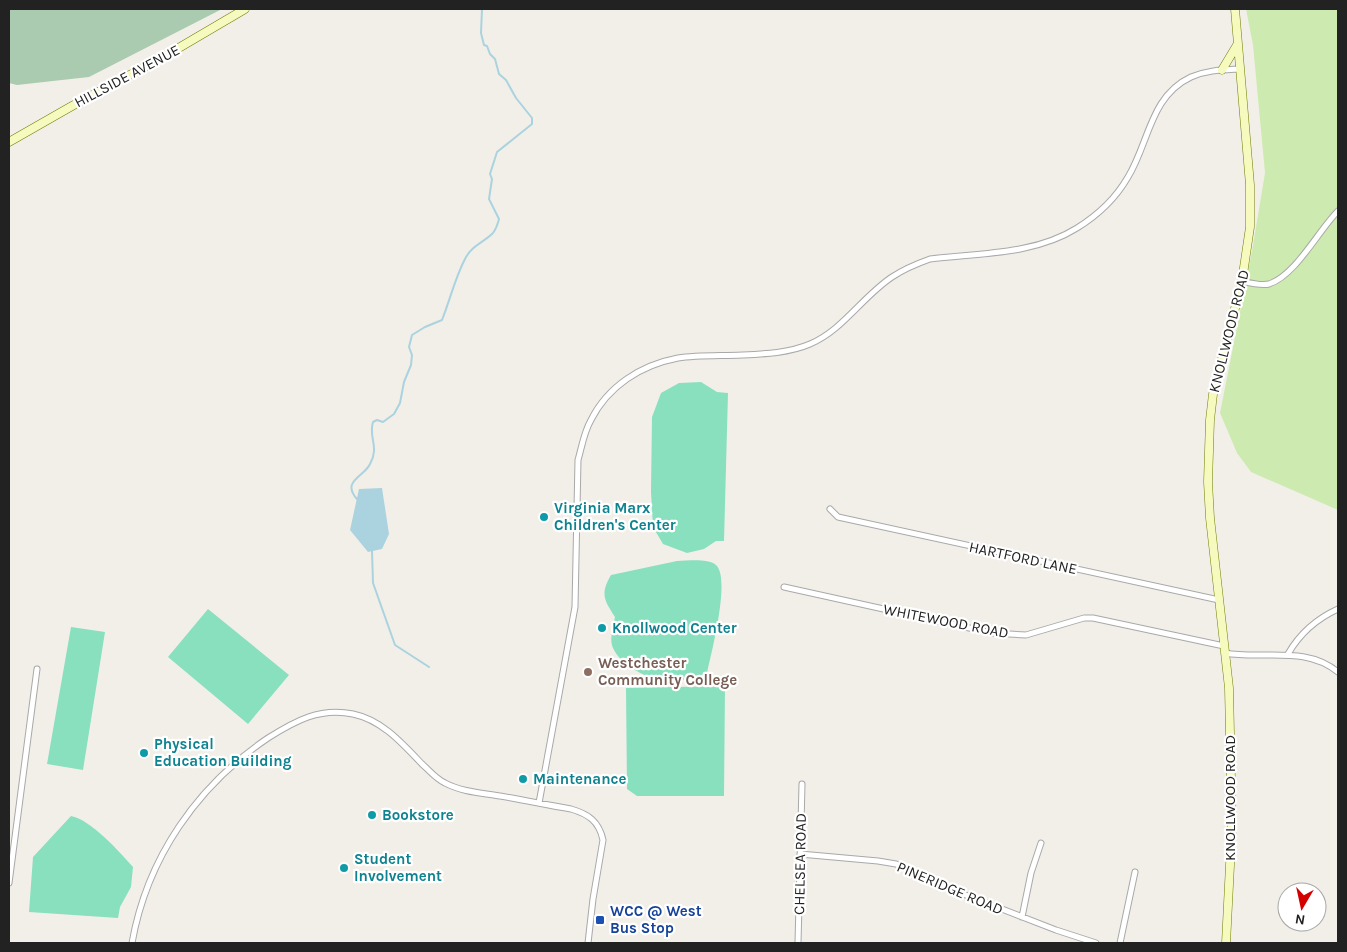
<svg xmlns="http://www.w3.org/2000/svg" width="1347" height="952" font-family="Karla,sans-serif">
<style>
.grass{fill:#cdebb0}
.cemetery{fill:#aacbaf}
.pitch{fill:#88e0be}
.water{fill:#aad3df}
.lines{fill:none;stroke-linecap:round;stroke-linejoin:round}
.stream{stroke:#aad3df;stroke-width:2}
.minor-casing{stroke:#a9a9a9;stroke-width:7}
.secondary-casing{stroke:#707d05;stroke-width:9}
.minor{stroke:#fff;stroke-width:5}
.secondary{stroke:#f7fabf;stroke-width:8}
.culture-dot{fill:#0f9aa8;stroke:#fff;stroke-width:2}
.education-dot{fill:#8d6e63;stroke:#fff;stroke-width:2}
.transit-dot{fill:#1a4fb4;stroke:#fff;stroke-width:2}
.labels{text-anchor:middle;dominant-baseline:central;stroke-width:4.5;stroke-linejoin:round;paint-order:stroke}
.street-label{font-size:15px;fill:#222;stroke:#fff}
.culture-label{font-size:15px;font-weight:bold;fill:#0d838f;stroke:#fff;text-anchor:start}
.education-label{font-size:15px;font-weight:bold;fill:#785e54;stroke:#fff;text-anchor:start}
.transit-label{font-size:15px;font-weight:bold;fill:#164399;stroke:#fff;text-anchor:start}
</style>
<rect width="100%" height="100%" fill="#f2efe9"/>
<path class="grass" d="M1246,9H1338V510L1251,472L1237,453L1220,413L1252,251L1265,173L1253,45Z"/>
<path class="cemetery" d="M9,9H222L89,77L17,85L9,83Z"/>
<path class="pitch" d="M701,382L717,392L728,393L724,541H716L704,549L687,553L663,544L653,527L651,492L652,417L661,393L679,383Z
M677,561C688,561 707,558 716,565C731,578 711,654 707,673C677,684 656,685 629,666C623,662 616,655 613,648C609,639 613,627 615,617C604,600 600,594 611,575Z
M208,609L289,675L248,724L168,657Z
M71,627L105,632L83,770L47,764Z
M725,686L724,796H637L627,789L626,688Z
M71,816C90,819 120,852 133,867L131,887L120,907L118,918L29,912L33,857Z"/>
<path class="water" d="M382,488L389,534L382,549L368,552L350,530L359,489Z"/>
<g class="lines">
<path class="stream" d="M357,499C341,481 364,477 370,464C380,446 368,438 373,422L377,420L383,422L394,414L400,403L404,382L411,365L412,355L409,347L412,335L425,327L442,320C450,300 455,278 465,259C472,245 483,243 493,233C496,229 498,223 499,219L489,199L492,179L490,174L497,152L532,124V118L516,98L506,80L499,74L495,59L490,54L487,46L484,45L481,33L482,9
M372,551L373,583L395,645L429,667"/>
<g class="minor-casing">
<path id="minor" d="M1242,281C1250,283 1261,286 1269,284C1296,275 1318,231 1338,211
M830,509L838,517L1219,600
M784,587L992,633L1026,635L1084,618H1093L1224,646
M1225,653C1263,660 1305,645 1338,672
M1288,654C1300,633 1316,619 1338,609
M539,803L575,607L578,460C582,446 584,432 591,420C608,386 641,365 678,358C698,355 721,356 742,355C764,354 789,353 810,344C843,330 862,297 892,277C904,269 916,264 930,259C979,253 1034,255 1077,228C1098,215 1116,198 1128,177C1149,143 1150,96 1191,77C1207,70 1223,70 1240,69
M800,854L878,861L896,864L963,894L1056,930L1096,943
M9,883L37,669
M1022,917L1031,873L1041,843
M132,943C147,858 197,786 268,738C295,721 320,707 353,714C382,720 402,743 422,764C429,770 436,779 445,783C462,792 482,793 500,796C524,800 547,805 571,809C588,814 599,821 603,840L593,899L588,943
M798,943L802,784
M1120,943L1135,872"/>
</g>
<g class="secondary-casing">
<path id="secondary" d="M1222,70L1237,45
M9,142L72,106L165,56L245,9
M1226,943L1232,826L1229,688L1210,518L1208,482L1210,420L1213,394L1242,281L1250,227V185L1235,9"/>
</g>
<use href="#minor" class="minor"/>
<use href="#secondary" class="secondary"/>
</g>
<g class="culture-dot">
<circle cx="544" cy="517" r="5"/>
<circle cx="602" cy="628" r="5"/>
<circle cx="144" cy="753" r="5"/>
<circle cx="523" cy="779" r="5"/>
<circle cx="372" cy="815" r="5"/>
<circle cx="344" cy="868" r="5"/>
</g>
<circle class="education-dot" cx="588" cy="672" r="5"/>
<rect class="transit-dot" x="595" y="915" width="10" height="10" rx="2.5"/>
<g class="labels">
<g class="street-label">
<text transform="translate(127 76) rotate(-28)">HILLSIDE AVENUE</text>
<text transform="translate(1229 331) rotate(-76)">KNOLLWOOD ROAD</text>
<text transform="translate(1023 558) rotate(12)">HARTFORD LANE</text>
<text transform="translate(946 621) rotate(11)">WHITEWOOD ROAD</text>
<text transform="translate(1230 798) rotate(-90)">KNOLLWOOD ROAD</text>
<text transform="translate(800 864) rotate(-89)">CHELSEA ROAD</text>
<text transform="translate(950 888) rotate(23)">PINERIDGE ROAD</text>
</g>
<g class="culture-label">
<text x="554" y="508">Virginia Marx<tspan x="554" dy="17">Children's Center</tspan></text>
<text x="612" y="628">Knollwood Center</text>
<text x="154" y="744">Physical<tspan x="154" dy="17">Education Building</tspan></text>
<text x="533" y="779">Maintenance</text>
<text x="382" y="815">Bookstore</text>
<text x="354" y="859">Student<tspan x="354" dy="17">Involvement</tspan></text>
</g>
<g class="education-label">
<text x="598" y="663">Westchester<tspan x="598" dy="17">Community College</tspan></text>
</g>
<g class="transit-label">
<text x="610" y="911">WCC @ West<tspan x="610" dy="17">Bus Stop</tspan></text>
</g>
</g>
<rect width="1347" height="952" fill="none" stroke="#222222" stroke-width="20"/>
<g transform="translate(1302 907) rotate(189)"><circle r="24" fill="#ffffff" stroke="#a7a7a7"/>
<path d="M0-4L9 19L0 12L-9 19Z" fill="#d40000"/>
<text y="-8" font-size="14" font-weight="bold" text-anchor="middle" fill="#222222">N</text>
</g>
</svg>
